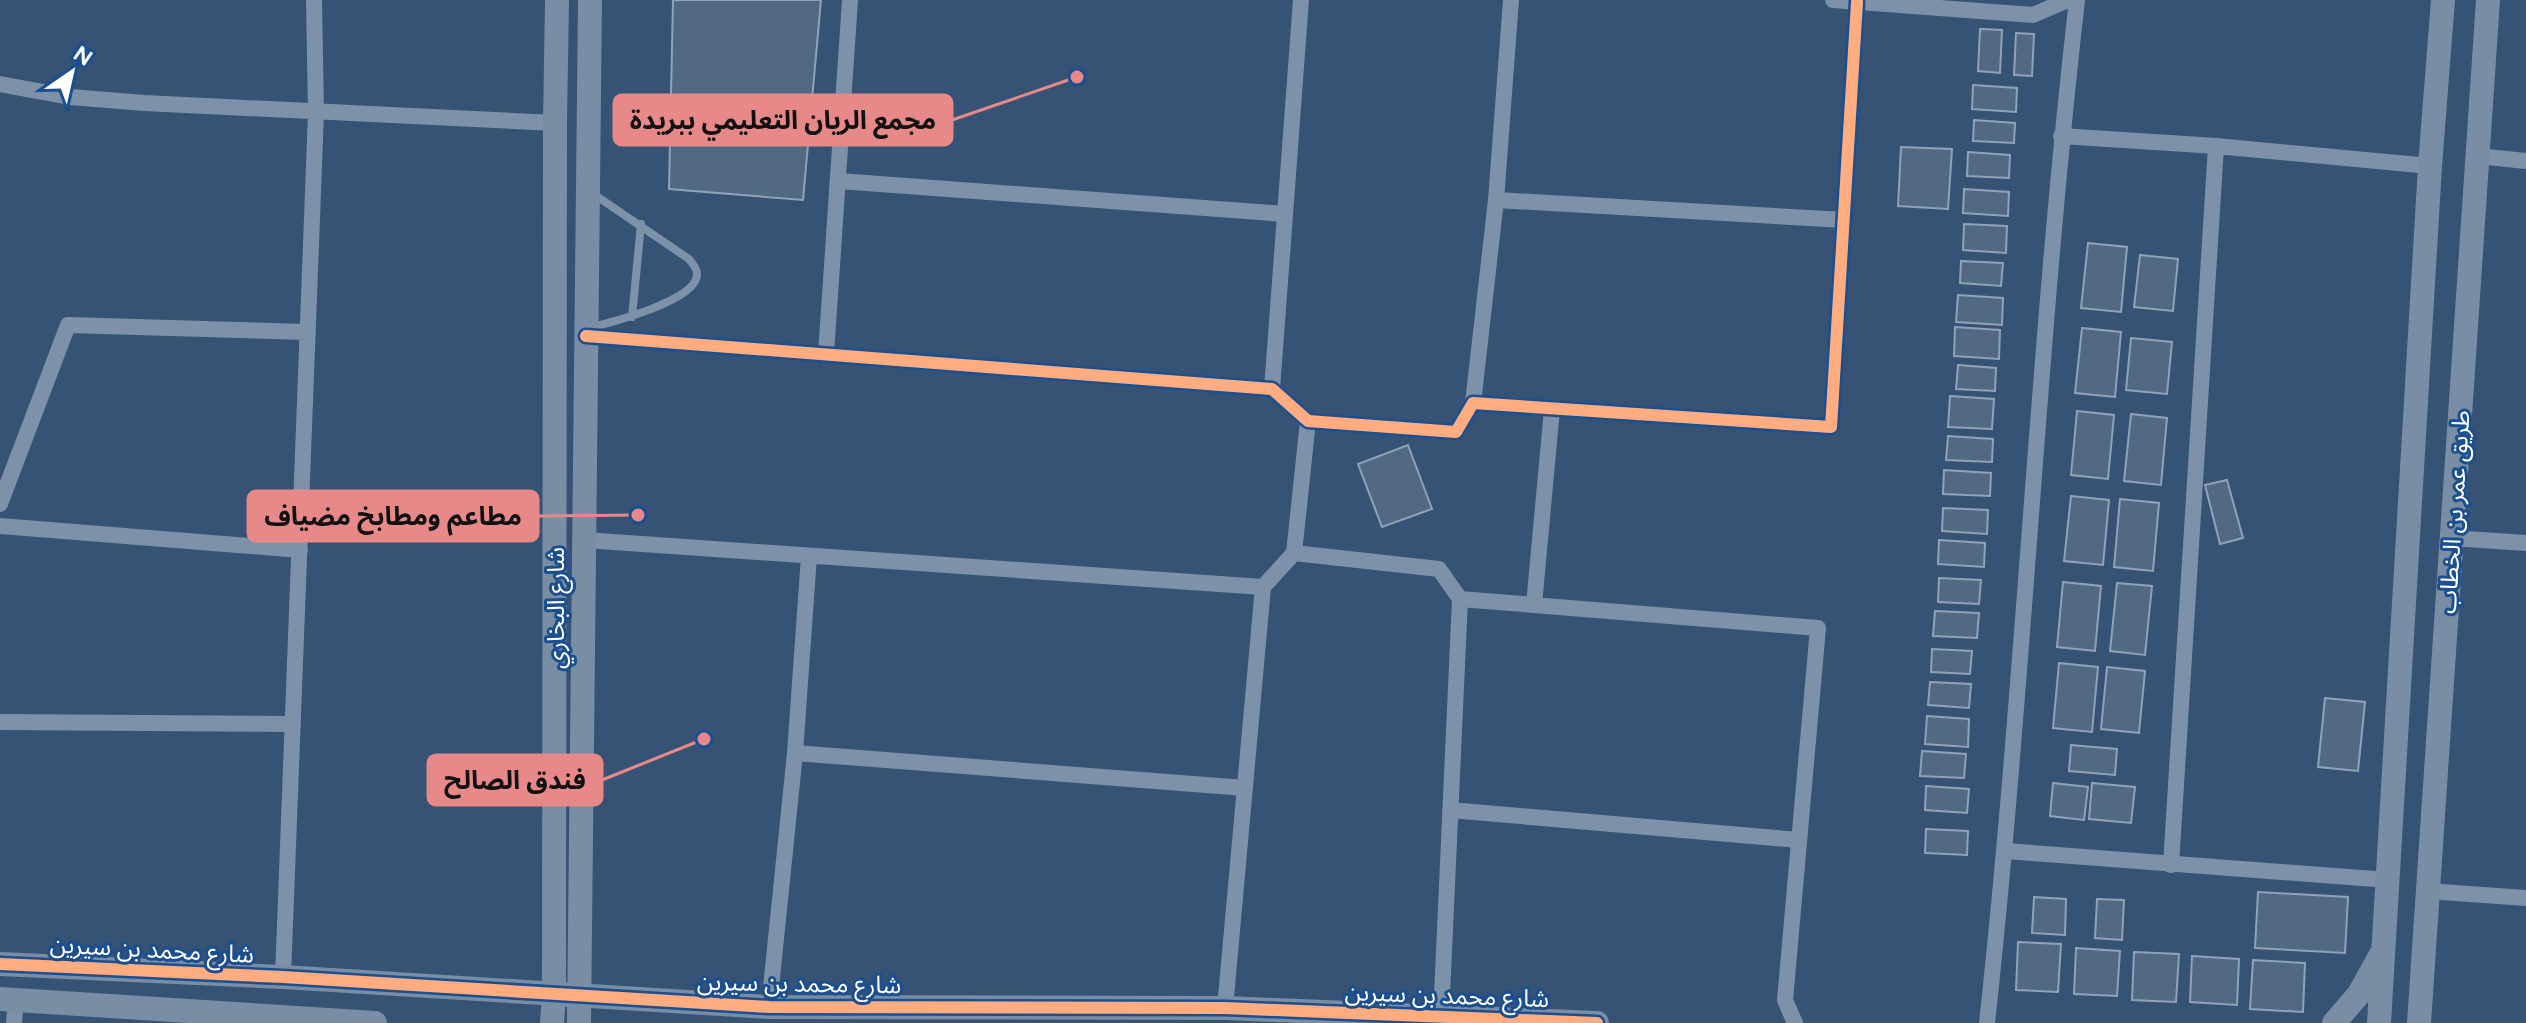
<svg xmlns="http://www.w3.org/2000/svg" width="2526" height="1023" font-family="Figtree,'Noto Sans Arabic',sans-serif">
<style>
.building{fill:#526984;stroke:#92a2b6;stroke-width:2}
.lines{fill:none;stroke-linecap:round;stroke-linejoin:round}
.lane{stroke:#7d92a8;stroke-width:8}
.street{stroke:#7d92a8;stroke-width:16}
.secondary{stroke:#798da4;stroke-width:24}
.cycleway-casing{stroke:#1b4f8f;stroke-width:17}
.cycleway{stroke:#ffac80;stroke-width:12}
.labels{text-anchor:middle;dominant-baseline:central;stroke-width:6;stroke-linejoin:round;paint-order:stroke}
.street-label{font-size:24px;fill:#fff;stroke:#1b4f8f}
.leader{fill:none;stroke:#e88989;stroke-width:3}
.callout-dot{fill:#e88989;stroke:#1b4f8f;stroke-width:3}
.callout{fill:#e88989;stroke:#e88989;stroke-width:3}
.callout-label{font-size:26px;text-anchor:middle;font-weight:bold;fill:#111}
</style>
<rect width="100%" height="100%" fill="#365274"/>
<path class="building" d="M673,0H821L803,200L669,189Z
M1980,29L2002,30L2000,73L1978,71Z
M2016,33L2034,34L2032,76L2014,75Z
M1973,85L2017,88L2016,112L1972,109Z
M1974,120L2015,123L2014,143L1973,141Z
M1901,147L1952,149L1948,209L1898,206Z
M1968,152L2010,155L2009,178L1967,176Z
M1964,189L2009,192L2008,216L1963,213Z
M1964,224L2007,226L2006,253L1963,250Z
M2088,243L2127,247L2121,312L2081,308Z
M2140,255L2178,259L2173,311L2134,307Z
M1961,261L2003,263L2001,286L1960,283Z
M1958,295L2003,298L2002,325L1956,322Z
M1955,327L2000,330L1999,359L1954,356Z
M2082,328L2121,332L2115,397L2075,393Z
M2131,338L2172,342L2167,394L2126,390Z
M1958,365L1996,368L1995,391L1956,389Z
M1950,396L1994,399L1992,429L1948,427Z
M2077,411L2114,415L2108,479L2071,475Z
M2131,414L2167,418L2161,485L2124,481Z
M1948,436L1993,439L1992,462L1946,460Z
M1408,445L1432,509L1382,527L1358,464Z
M1944,470L1991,473L1990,496L1943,494Z
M2227,480L2243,538L2220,544L2205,485Z
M2071,496L2109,500L2103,565L2064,561Z
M2120,499L2159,503L2153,571L2114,567Z
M1943,508L1988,510L1987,534L1942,531Z
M1939,540L1985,543L1984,567L1938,564Z
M1939,578L1981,580L1979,604L1938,602Z
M2063,582L2101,586L2095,651L2057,647Z
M2117,583L2152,586L2145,655L2110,651Z
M1935,611L1979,613L1977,638L1933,636Z
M1932,649L1972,651L1970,674L1931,672Z
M2059,663L2098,667L2092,732L2053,728Z
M2107,667L2145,671L2139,733L2101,729Z
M1930,682L1971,684L1969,708L1928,705Z
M2325,698L2365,702L2358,771L2318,767Z
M1927,716L1969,719L1968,747L1925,744Z
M2071,745L2117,749L2115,775L2069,771Z
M1922,751L1966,754L1964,778L1920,776Z
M2053,783L2088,787L2084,820L2050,816Z
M2092,783L2135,787L2131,823L2089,819Z
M1926,786L1969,789L1967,813L1925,810Z
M1926,829L1968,831L1967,855L1925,853Z
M2258,892L2348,897L2345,953L2255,948Z
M2034,897L2066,899L2065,935L2032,933Z
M2097,899L2124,900L2122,940L2095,938Z
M2018,942L2061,944L2058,992L2016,990Z
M2076,948L2120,951L2117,996L2074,994Z
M2134,952L2179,954L2176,1002L2132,1000Z
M2192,956L2239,959L2237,1005L2190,1002Z
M2253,960L2305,963L2303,1012L2250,1009Z"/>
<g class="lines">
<path class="lane" d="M632,317L641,224
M591,327C612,323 696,300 697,275C698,269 692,263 689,259L592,193"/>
<path class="street" d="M1833,0L2033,15L2068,0
M0,84L70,97L144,103L555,123
M2061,136L2216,146L2430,166
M2478,156L2526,161
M839,181L1285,214
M1496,200L1844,220
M586,336L1272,389L1308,421L1456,432L1473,403L1831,427L1857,2
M826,354L850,0
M1272,389L1301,0
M1473,403L1496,200L1511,0
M0,504L68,325L308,332
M0,526L300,550
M2452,538L2526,543
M585,540L1263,587L1294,553L1439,569L1460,599
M1294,553L1308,421
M1534,605L1552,409
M0,722L293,724
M795,753L1245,788
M1450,810L1799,840
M2006,851L2388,880
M2171,865L2216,146
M2428,891L2526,898
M283,977L316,113L314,0
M769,1007L795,753L809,556
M1225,1008L1263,587
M1441,1017L1460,599L1818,628L1785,1000L1795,1023
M14,1023L16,1000
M1987,1023C2024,683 2038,340 2077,0"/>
<path class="secondary" d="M0,964L283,977L769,1007L1225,1008L1597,1023
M0,999L375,1023
M552,1023L554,994L555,123L557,0
M579,1023L590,0
M2334,1023L2359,994L2380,956
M2379,1023L2430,166L2443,0
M2419,1023L2488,0"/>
<g class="cycleway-casing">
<path id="cycleway" d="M586,336L1272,389L1308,421L1456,432L1473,403L1831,427L1857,2
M0,964L283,977L769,1007L1225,1008L1597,1023"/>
</g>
<use href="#cycleway" class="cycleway"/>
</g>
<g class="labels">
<g class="street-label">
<text transform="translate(2454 512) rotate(-86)">طريق عمر بن الخطاب</text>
<text transform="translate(555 608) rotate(-90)">شارع البخاري</text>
<text transform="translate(152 949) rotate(3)">شارع محمد بن سيرين</text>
<text transform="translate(799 983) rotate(1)">شارع محمد بن سيرين</text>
<text transform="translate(1447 995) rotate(2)">شارع محمد بن سيرين</text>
</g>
</g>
<path class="leader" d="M1077 77L952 120M638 515L538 516M704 739L602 780"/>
<g class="callout-dot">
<circle cx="1077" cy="77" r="8"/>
<circle cx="638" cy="515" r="8"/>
<circle cx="704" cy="739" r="8"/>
</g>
<g class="callout">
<rect x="614" y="95" width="338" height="50" rx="8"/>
<rect x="248" y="491" width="290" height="50" rx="8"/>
<rect x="428" y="755" width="174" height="50" rx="8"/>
</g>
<g class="callout-label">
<text x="783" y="129">مجمع الريان التعليمي ببريدة</text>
<text x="393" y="525">مطاعم ومطابخ مضياف</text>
<text x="515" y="789">فندق الصالح</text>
</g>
<g transform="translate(72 72) rotate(34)" stroke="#1b4f8f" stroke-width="6" paint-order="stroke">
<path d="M0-6L14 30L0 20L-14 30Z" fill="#ffffff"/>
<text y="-12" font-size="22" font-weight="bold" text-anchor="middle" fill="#ffffff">N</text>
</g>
</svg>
